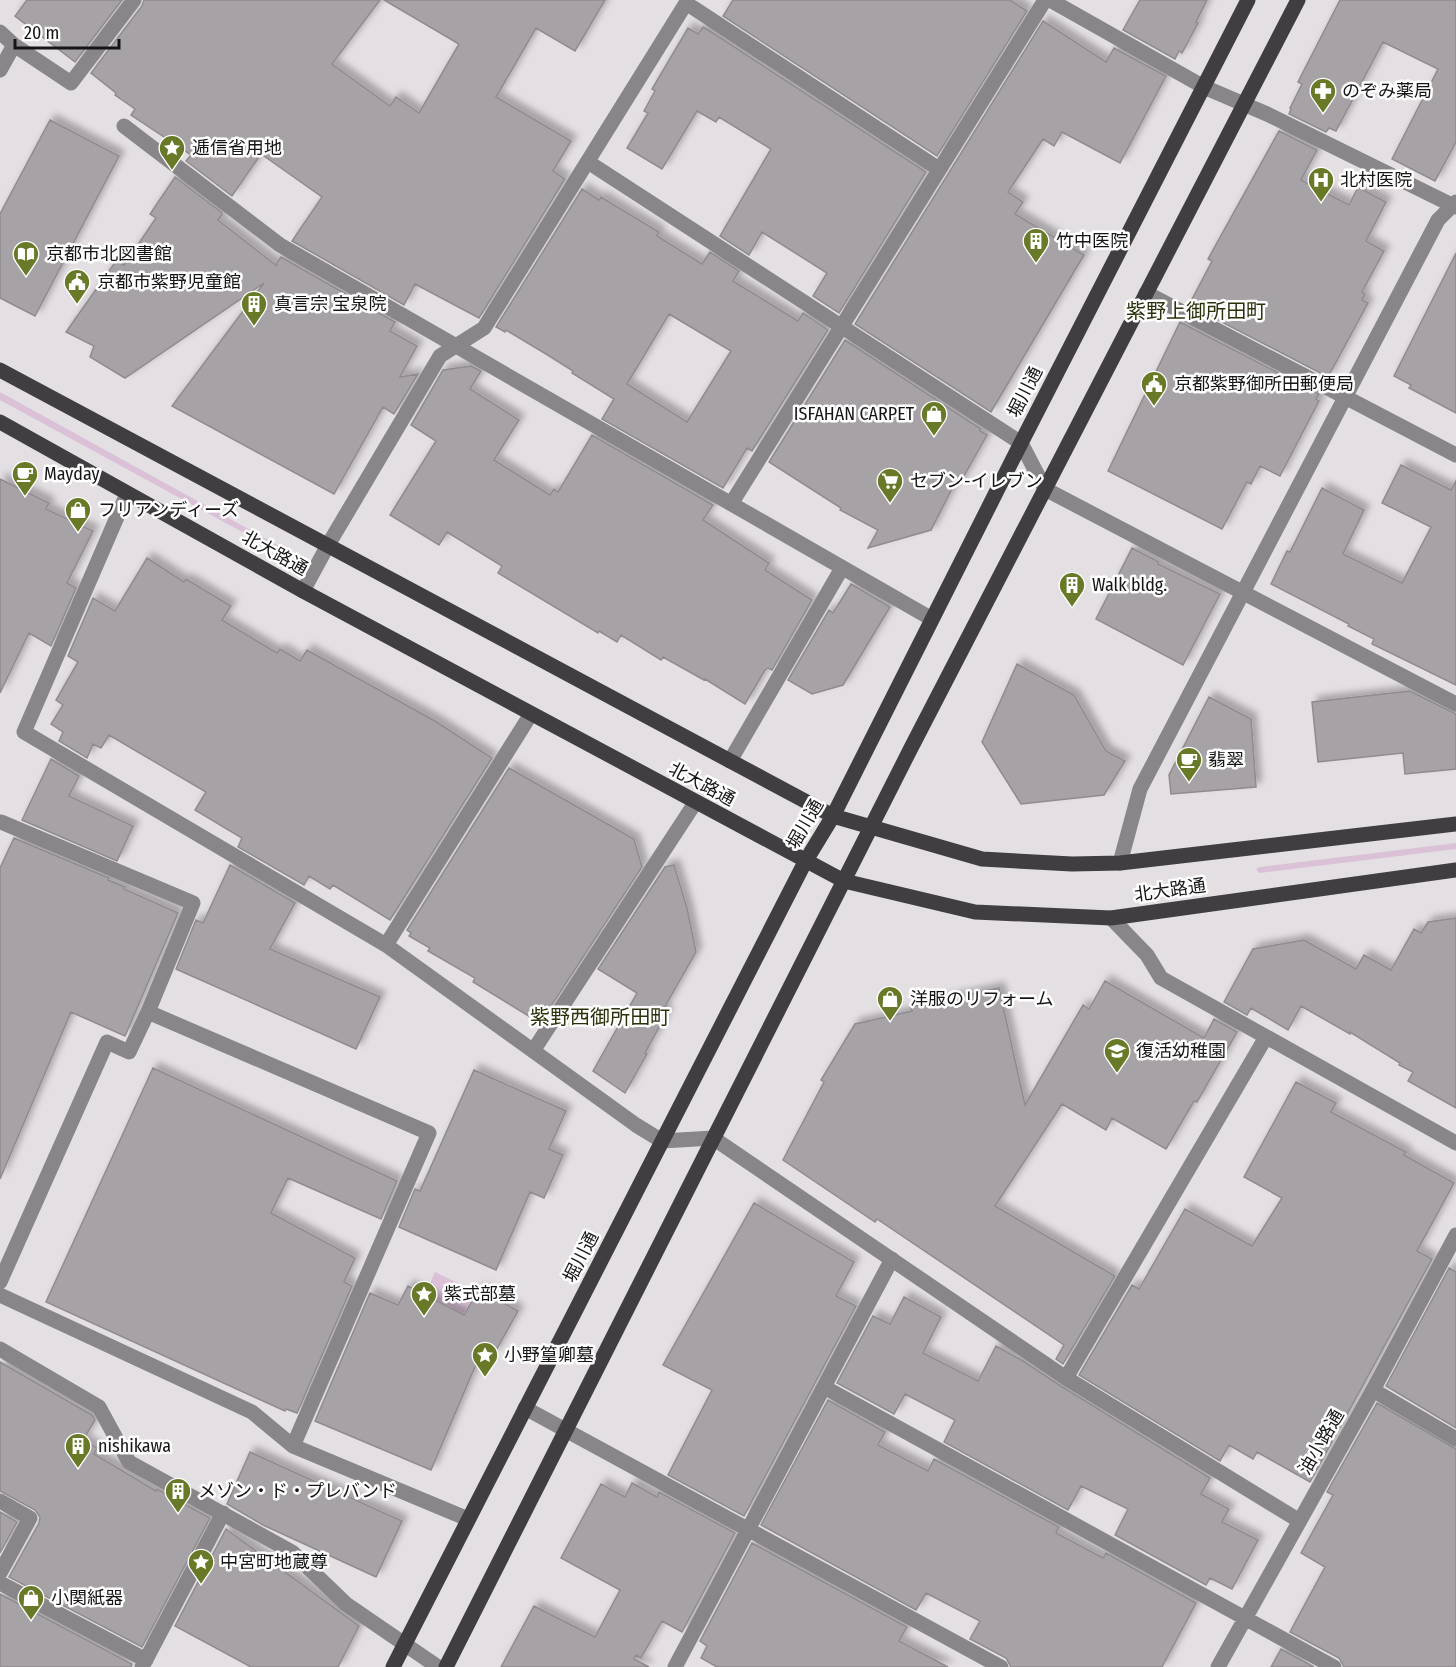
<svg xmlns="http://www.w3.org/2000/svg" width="1456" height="1667" font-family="'Fira Sans Condensed','Noto Sans JP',sans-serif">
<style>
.green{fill:#dbc1d7}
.building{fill:#a7a2a6;stroke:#908b8f;stroke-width:1.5;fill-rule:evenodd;filter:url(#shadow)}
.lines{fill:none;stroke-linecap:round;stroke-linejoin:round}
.minor{stroke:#888688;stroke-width:15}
.major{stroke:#413e41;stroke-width:15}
.labels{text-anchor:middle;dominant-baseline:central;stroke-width:5;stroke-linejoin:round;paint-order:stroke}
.poi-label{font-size:18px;fill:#161516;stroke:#fff;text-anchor:start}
.street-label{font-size:18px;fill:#161516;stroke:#fff}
.neighbourhood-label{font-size:20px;fill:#2a320b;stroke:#fff}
</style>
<defs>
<filter id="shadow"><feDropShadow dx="5.5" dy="-5.5" stdDeviation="3" flood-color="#0004"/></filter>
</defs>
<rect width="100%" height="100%" fill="#e4dfe3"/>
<path class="green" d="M0,392L281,547V551L279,552L0,400Z
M1456,843V849L1259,873L1256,869L1259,867Z
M435,1272L476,1292L457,1324L416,1314Z"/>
<path class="building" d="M27,0H122L75,62L15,16Z
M144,0H380L332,64L390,106L396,97L419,113L459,44L384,0H605L575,51L536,28L496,97L571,141L553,171L565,179L479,318L415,284L404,305L292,241L322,197L261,154L232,196L186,161L191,155L131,115L135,109L115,95L116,93L91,73L142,6Z
M733,0H1010L1027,11L937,156L723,16Z
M1140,0H1207L1196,22L1198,23L1182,53L1179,51L1175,59L1123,30Z
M1340,0H1456V142L1435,181L1392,159L1438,69L1383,42L1336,131L1329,128L1326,132L1289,114L1291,109L1290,108L1302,84L1298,82Z
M1043,21L1106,62L1114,48L1166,76L1120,163L1062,132L1054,146L1043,139L1008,192L1023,202L1015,214L1084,255L991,412L855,324Z
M703,27L713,33L926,172L839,313L813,296L827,273L762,232L749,255L720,236L771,149L719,117L716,122L697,111L662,169L627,148L648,113L644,111L655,91L652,89L688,28L698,34Z
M50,120L119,156L35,316L0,298V214Z
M1279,131L1317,150L1301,180L1349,205L1358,187L1386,202L1366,241L1384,251L1362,292L1365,294L1362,300L1368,303L1328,377L1189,305L1212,261L1208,259Z
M175,177L221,212L222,215L218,220L277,266L276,264L281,257L395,322L390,331L417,346L400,377L418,374L394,414L383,407L334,494L172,406L264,283L125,378L90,357L94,346L66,332L116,261L124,265L156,218L150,214Z
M582,189L599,200L601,197L659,232L657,236L702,264L710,252L739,271L733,281L798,321L803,313L828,330L752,451L747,448L723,488L602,419L614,399L572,373L573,371L546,354L506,330L505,332L496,327ZM669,314L731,351L687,422L627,384Z
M1456,253V413L1409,388L1411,385L1394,376Z
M1180,322L1319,394L1316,399L1319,401L1280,476L1260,466L1251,484L1247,482L1222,529L1108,471Z
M845,340L981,429L980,431L987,435L959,485L955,483L931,530L868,548L878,530L840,510L841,508L769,462Z
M471,366L481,371L470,389L519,420L494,460L550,495L554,489L558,492L592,435L713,505L703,520L769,563L765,570L812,600L772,670L768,668L765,670L745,704L705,679L704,680L663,657L661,660L621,635L617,642L599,631L598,633L498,573L502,566L447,532L439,545L390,515L436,441L411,425L443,370Z
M1401,465L1451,490L1456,481V685L1372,644L1374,639L1348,626L1349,624L1271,584L1287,551L1290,552L1322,488L1364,510L1343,554L1402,583L1431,527L1382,503Z
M0,479L49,503L46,509L93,531L67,583L76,588L51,646L29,633L0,693Z
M1132,548L1159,562L1158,564L1220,594L1183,665L1096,619Z
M147,558L184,582L186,579L231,606L222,620L277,653L280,649L300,661L307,650L435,721L492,758L390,920L333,885L330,889L309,876L304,885L238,847L242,838L195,810L206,792L109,735L101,748L93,744L87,758L59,741L63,732L51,724L63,705L56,700L78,662L68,656L93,598L115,611Z
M851,584L890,607L843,685L812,694L788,680L829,610L833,613Z
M1017,664L1074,695L1106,751L1125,761L1104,795L1021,804L982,742Z
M1410,691L1456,714V769L1405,774L1403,753L1318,762L1312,702Z
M1209,697L1251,719L1256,787L1171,794L1169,775Z
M51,759L79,776L69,796L133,826L117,861L22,820Z
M509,768L634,839L642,867L540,1023L473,982L475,978L428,951L430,948L409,936L411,933L407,930Z
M14,838L109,878L108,880L125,887L124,889L178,913L125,1036L71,1012L0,1179V868Z
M230,865L295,903L270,949L380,997L356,1049L176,969L196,920L203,923Z
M674,865L687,908L696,952L663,1010L667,1013L645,1053L647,1054L625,1093L593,1071L637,993L598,969L665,867Z
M1456,918V1108L1408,1081L1413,1072L1399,1065L1400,1063L1350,1032V1034L1301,1006L1288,1030L1251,1008L1247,1015L1224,1002L1253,949L1304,940L1356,969L1364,955L1391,970L1414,929L1421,933L1428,922Z
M1105,981L1204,1038L1214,1019L1237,1032L1197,1102L1194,1101L1166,1149L1112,1118L1106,1130L1062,1104L995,1206L1115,1276L1063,1364L1056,1359L1064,1345L877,1219L875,1222L783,1160L824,1082L821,1080L855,1024L912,1011L910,1007L999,988L1025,1105L1083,1005L1089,1009Z
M153,1068L397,1181L381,1219L288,1178L271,1213L355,1258L344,1282L352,1286L297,1413L286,1409L285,1411L46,1302Z
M474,1070L566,1111L549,1149L563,1155L544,1198L530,1192L496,1270L399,1227L415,1189L420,1191Z
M1296,1082L1336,1103L1331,1112L1406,1152L1404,1155L1454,1183L1417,1251L1432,1259L1310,1482L1257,1452L1253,1459L1229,1445L1220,1461L1079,1375L1132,1285L1139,1289L1185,1209L1252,1246L1282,1198L1244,1177Z
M754,1203L854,1262L836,1296L856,1306L744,1516L668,1475L712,1390L663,1365Z
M1449,1268L1456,1272V1428L1386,1386Z
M408,1286L464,1315L479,1289L518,1311L494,1354L483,1348L431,1470L315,1421L370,1293L398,1305Z
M904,1297L941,1317L923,1353L978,1381L996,1346L1023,1361L1061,1386L1210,1478L1201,1494L1229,1509L1222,1522L1258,1540L1232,1589L1210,1578L1206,1585L1115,1535L1128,1509L1081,1486L1068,1510L944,1442L955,1420L905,1394L894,1414L837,1383L873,1316L890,1324Z
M0,1362L92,1415L95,1420L83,1440L97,1448L94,1454L156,1491L157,1489L210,1518L142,1647L9,1577L39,1523L40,1517L35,1510L0,1491Z
M828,1400L885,1432L878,1445L928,1471L934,1459L1059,1527L1056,1533L1103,1558L1106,1553L1196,1603L1162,1667H1011L1006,1658L970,1639L980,1621L926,1593L916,1610L761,1525Z
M1377,1403L1456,1449V1667H1344L1339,1658L1290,1632L1325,1567L1301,1553L1333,1495L1327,1492Z
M250,1452L402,1521L376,1577L263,1525L227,1504Z
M632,1483L657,1497L659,1492L735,1533L682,1632L662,1621L641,1658L636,1655L634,1659L649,1667H501L534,1606L595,1637L620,1590L561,1558L601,1484L625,1497Z
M0,1512L17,1522L0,1553Z
M226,1529L359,1626L338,1667H251L175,1626Z
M752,1543L907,1627L899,1641L948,1667H717L701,1658L707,1646L700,1641Z
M0,1594L132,1664L131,1667H0Z
M1281,1649L1314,1667H1271Z"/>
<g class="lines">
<path class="minor" d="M1050,0L1204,87L1267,114L1456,207
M686,3L939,169
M0,32L14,45L71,83L134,0
M0,70L14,45
M124,126L280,245L932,619
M588,162L1021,443L1045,489L1456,704
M1146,293L1456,455
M127,494L24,732L386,945L636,1125L662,1141L713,1138L1066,1378L1298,1520
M731,504L1045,0
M303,591L328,545L440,356L484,328L688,0
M730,761L842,568
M1,822L193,903L148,1012L429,1133L293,1446
M1120,863L1140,789L1438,220L1456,202
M1111,918L1147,955L1161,978L1456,1143
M386,945L531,714
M533,1051L695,803
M0,1282L107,1042L129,1052L148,1012
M0,1295L252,1412L293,1446L468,1519
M0,1349L99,1407L129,1462L292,1552L346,1604L438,1667
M1066,1378L1266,1037
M824,1387L1334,1667
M1373,1390L1456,1439
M525,1408L1001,1667
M0,1501L30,1518L0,1573
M0,1583L146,1660
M142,1667L223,1513
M675,1667L892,1259
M1218,1667L1373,1390L1456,1235"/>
<path class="major" d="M0,370L833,816L982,859L1072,864L1120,863L1456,824
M0,422L303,591L844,881L975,912L1111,918L1456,870
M393,1667L805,862L833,816L1021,443L1248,0
M446,1667L911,748L1298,0"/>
</g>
<defs>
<g id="pharmacy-pin" transform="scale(1.35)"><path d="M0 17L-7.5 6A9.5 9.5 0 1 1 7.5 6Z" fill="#687927" stroke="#fff"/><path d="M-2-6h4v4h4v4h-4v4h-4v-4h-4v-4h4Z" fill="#fff"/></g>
<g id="sight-pin" transform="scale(1.35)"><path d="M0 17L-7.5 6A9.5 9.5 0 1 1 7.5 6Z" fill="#687927" stroke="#fff"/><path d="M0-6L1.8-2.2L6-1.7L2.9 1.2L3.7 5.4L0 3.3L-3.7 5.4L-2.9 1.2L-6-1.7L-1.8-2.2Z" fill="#fff"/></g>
<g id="hospital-pin" transform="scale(1.35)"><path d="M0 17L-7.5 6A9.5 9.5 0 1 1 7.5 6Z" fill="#687927" stroke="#fff"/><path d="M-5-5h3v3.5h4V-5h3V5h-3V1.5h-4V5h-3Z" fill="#fff"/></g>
<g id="building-pin" transform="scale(1.35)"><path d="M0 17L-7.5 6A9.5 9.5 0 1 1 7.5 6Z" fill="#687927" stroke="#fff"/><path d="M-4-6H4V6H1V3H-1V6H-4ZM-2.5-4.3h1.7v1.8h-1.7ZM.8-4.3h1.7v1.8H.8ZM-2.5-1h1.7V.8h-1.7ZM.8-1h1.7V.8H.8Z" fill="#fff"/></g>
<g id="library-pin" transform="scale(1.35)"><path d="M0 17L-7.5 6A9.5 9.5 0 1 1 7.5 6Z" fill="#687927" stroke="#fff"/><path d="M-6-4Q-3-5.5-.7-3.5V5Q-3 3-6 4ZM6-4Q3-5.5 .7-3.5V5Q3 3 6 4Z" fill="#fff"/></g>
<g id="civic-pin" transform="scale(1.35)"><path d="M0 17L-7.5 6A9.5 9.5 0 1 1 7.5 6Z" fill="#687927" stroke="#fff"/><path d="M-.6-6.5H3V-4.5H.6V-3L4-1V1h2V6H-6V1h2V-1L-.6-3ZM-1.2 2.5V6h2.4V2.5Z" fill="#fff"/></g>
<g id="shop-pin" transform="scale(1.35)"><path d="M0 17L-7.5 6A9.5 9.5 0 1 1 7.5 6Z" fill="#687927" stroke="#fff"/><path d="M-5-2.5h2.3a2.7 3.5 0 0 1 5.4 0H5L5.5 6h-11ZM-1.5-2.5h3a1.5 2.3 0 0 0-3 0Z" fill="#fff"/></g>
<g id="cafe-pin" transform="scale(1.35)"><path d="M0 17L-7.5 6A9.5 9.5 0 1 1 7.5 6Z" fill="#687927" stroke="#fff"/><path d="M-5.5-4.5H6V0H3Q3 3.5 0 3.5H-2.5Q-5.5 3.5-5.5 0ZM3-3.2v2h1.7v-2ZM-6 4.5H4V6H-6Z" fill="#fff"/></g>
<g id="supermarket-pin" transform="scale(1.35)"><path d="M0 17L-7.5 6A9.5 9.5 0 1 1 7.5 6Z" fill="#687927" stroke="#fff"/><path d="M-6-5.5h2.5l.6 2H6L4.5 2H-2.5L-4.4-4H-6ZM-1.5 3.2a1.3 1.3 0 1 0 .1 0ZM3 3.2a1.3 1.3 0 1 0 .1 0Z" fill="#fff"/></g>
<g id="school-pin" transform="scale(1.35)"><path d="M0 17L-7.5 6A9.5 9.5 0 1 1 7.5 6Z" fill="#687927" stroke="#fff"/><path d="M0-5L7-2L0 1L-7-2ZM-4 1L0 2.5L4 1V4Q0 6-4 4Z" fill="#fff"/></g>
</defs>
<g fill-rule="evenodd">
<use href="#pharmacy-pin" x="1323" y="91"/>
<use href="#sight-pin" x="172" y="148"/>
<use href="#hospital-pin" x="1321" y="180"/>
<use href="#building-pin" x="1036" y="241"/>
<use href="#library-pin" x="26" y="254"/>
<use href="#civic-pin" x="77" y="282"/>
<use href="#building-pin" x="254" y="304"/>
<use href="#civic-pin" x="1154" y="384"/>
<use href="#shop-pin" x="934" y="414"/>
<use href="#cafe-pin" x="25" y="474"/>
<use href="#supermarket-pin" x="890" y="481"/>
<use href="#shop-pin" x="78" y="510"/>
<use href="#building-pin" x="1072" y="585"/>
<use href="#cafe-pin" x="1189" y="760"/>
<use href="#shop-pin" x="890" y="999"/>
<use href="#school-pin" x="1117" y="1051"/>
<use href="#sight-pin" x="424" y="1294"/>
<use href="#sight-pin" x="485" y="1355"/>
<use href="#building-pin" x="78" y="1446"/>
<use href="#building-pin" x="178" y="1491"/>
<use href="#sight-pin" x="201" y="1562"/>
<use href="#shop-pin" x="31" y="1598"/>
</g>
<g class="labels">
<g class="poi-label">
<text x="1342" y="91">のぞみ薬局</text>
<text x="192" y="148">逓信省用地</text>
<text x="1340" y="180">北村医院</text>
<text x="1056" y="241">竹中医院</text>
<text x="46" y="254">京都市北図書館</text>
<text x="97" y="282">京都市紫野児童館</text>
<text x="274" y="304">真言宗 宝泉院</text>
<text x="1174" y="384">京都紫野御所田郵便局</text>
<text x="914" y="414" text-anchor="end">ISFAHAN CARPET</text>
<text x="44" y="474">Mayday</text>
<text x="910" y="481">セブン-イレブン</text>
<text x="98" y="510">フリアンディーズ</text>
<text x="1092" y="585">Walk bldg.</text>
<text x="1208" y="760">翡翠</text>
<text x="910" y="999">洋服のリフォーム</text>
<text x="1136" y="1051">復活幼稚園</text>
<text x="444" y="1294">紫式部墓</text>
<text x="504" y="1355">小野篁卿墓</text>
<text x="98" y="1446">nishikawa</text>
<text x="198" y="1491">メゾン・ド・プレバンド</text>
<text x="220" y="1562">中宮町地蔵尊</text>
<text x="51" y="1598">小関紙器</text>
</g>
<g class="street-label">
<text transform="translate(1025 392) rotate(-63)">堀川通</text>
<text transform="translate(275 553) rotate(29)">北大路通</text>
<text transform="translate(702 784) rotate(28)">北大路通</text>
<text transform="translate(805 824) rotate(-60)">堀川通</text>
<text transform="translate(1170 890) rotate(-8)">北大路通</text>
<text transform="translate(581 1257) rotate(-63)">堀川通</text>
<text transform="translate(1321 1442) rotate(-60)">油小路通</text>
</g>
<g class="neighbourhood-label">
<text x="1196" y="311">紫野上御所田町</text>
<text x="600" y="1017">紫野西御所田町</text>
</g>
</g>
<path d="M15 39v9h104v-9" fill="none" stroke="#161516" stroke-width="3"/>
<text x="24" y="39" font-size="18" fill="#161516" stroke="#ffffff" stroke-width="4.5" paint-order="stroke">20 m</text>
</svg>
